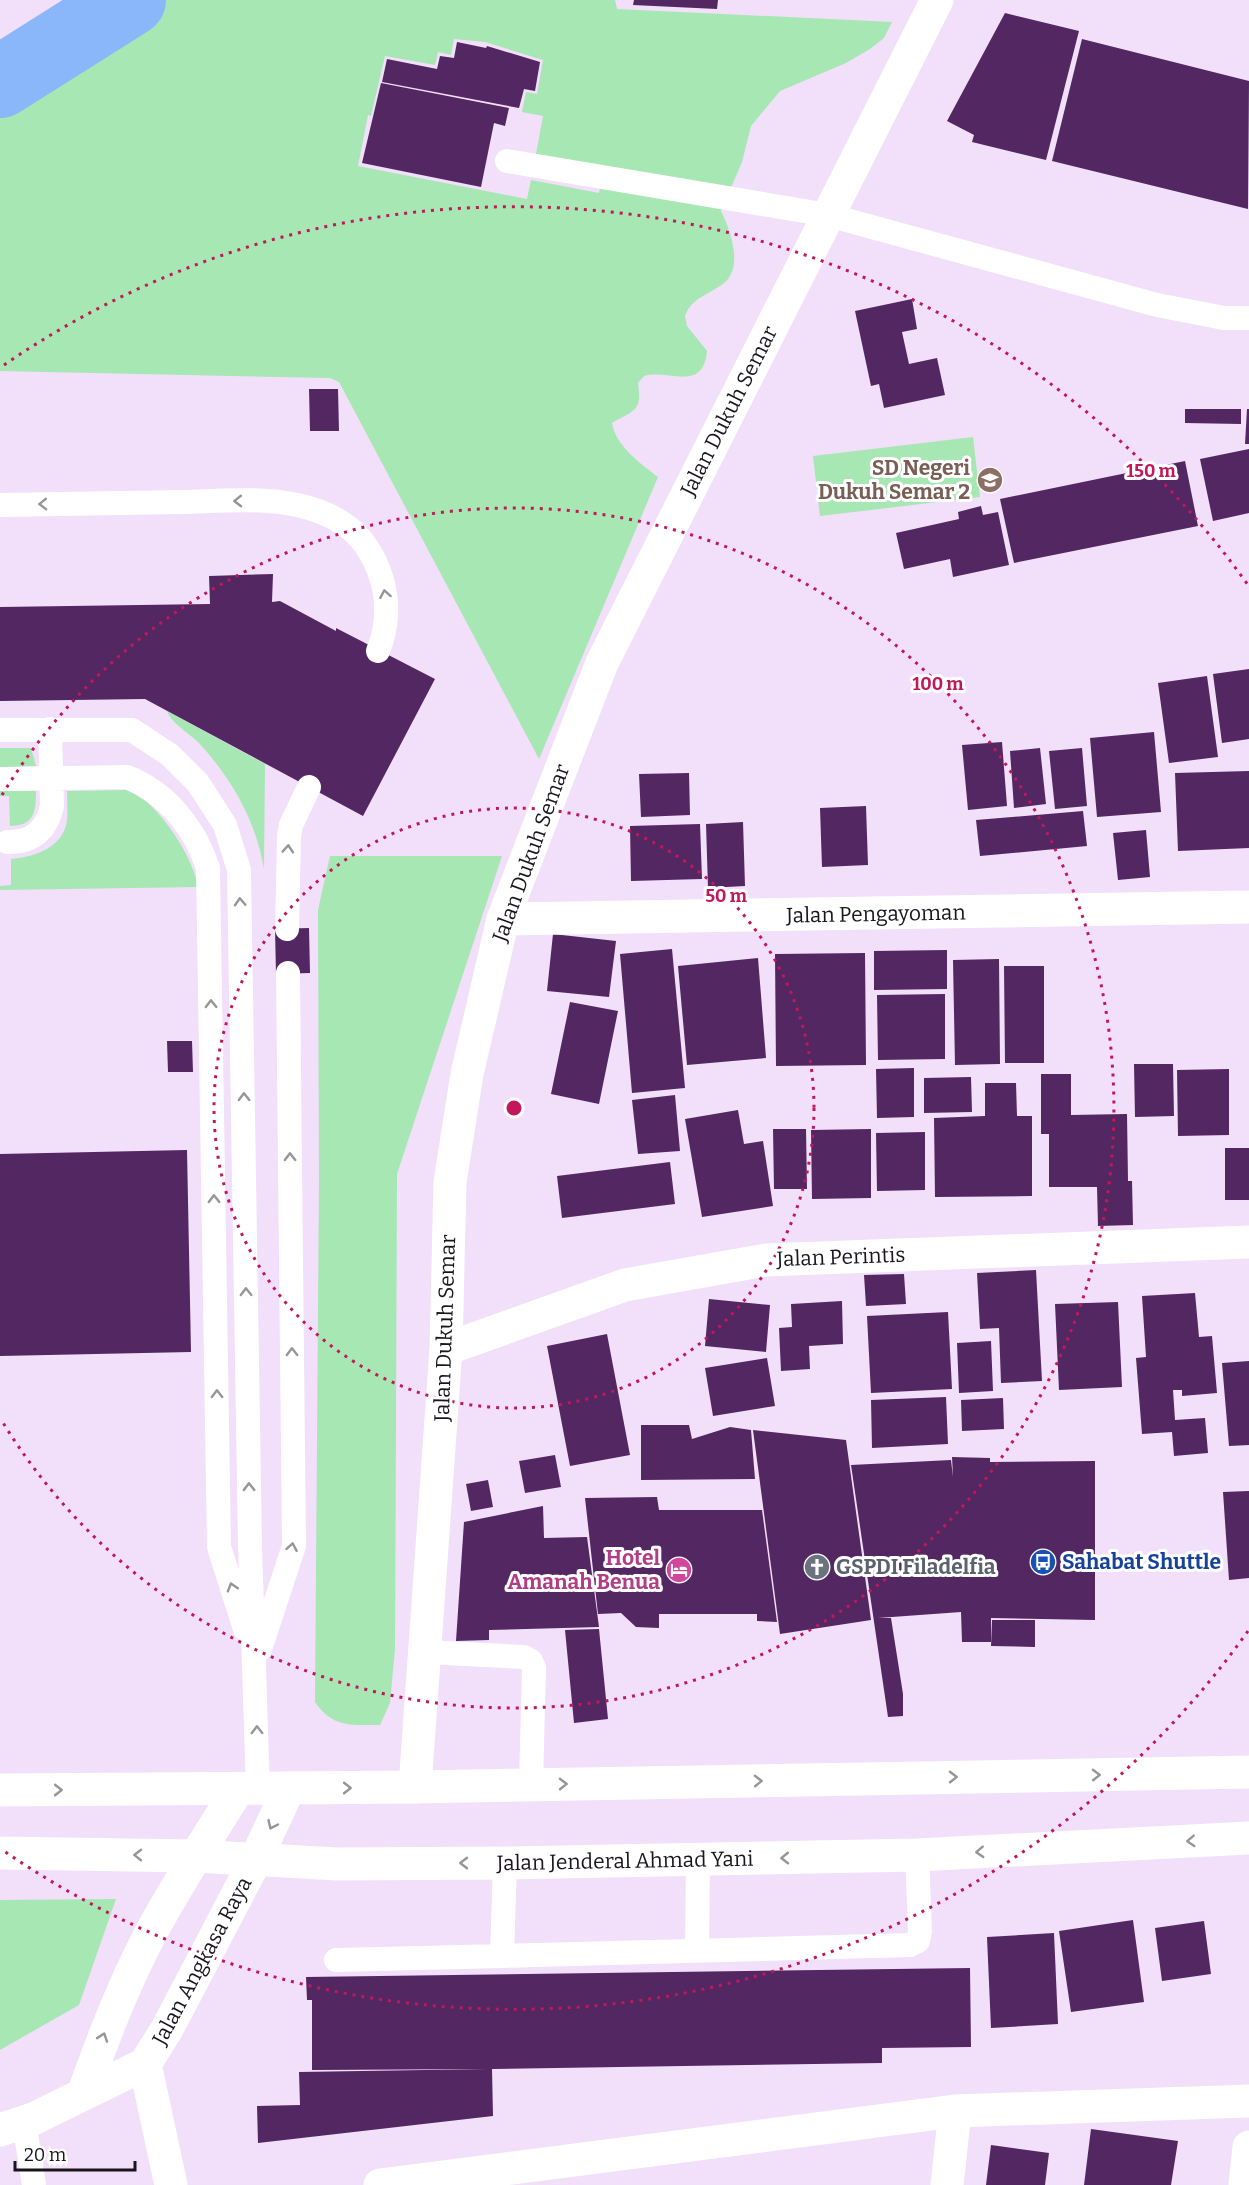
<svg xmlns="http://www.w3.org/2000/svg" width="1249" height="2185" font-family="Bitter,serif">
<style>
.green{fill:#a6e7b3;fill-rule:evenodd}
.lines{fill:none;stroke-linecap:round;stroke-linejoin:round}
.river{stroke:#8ab7f9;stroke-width:72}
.building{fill:#522762}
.service{stroke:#fff;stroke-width:24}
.minor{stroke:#fff;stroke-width:33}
.tertiary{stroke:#fff;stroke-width:33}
.trunk{stroke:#fff;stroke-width:33}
.oneway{stroke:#989599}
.ring{fill:none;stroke:#c2185b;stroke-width:3;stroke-dasharray:3 6}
.labels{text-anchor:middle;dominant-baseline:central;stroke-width:6;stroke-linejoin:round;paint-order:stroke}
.street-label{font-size:21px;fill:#1a141d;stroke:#fff}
.education-label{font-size:21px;font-weight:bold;fill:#785e54;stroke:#fff;text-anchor:end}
.hotel-label{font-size:21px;font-weight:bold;fill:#b23c85;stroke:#fff;text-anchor:end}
.transit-label{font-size:21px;font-weight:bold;fill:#164399;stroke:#fff;text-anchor:start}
.worship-label{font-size:21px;font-weight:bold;fill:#5b616d;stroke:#fff;text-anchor:start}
.centre{fill:#c2185b;stroke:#fff;stroke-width:3}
.ring-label{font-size:18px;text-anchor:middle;font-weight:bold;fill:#c2185b;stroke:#fff;stroke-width:6;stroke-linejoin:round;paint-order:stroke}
</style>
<rect width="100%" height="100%" fill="#f2dff9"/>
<path class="green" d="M155,0H615L617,9L892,22L884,38L870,49L846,63L780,91L751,126L742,162L721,211C730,229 744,267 724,283C709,295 692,297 685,316L687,326L707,351C703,393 669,369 644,376L638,383C642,411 635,410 612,423C615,445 641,464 658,477L539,759L339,382L330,378L0,371V110ZM454,39L485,42L543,60L537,94L526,92L522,112L543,116L536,154L604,168L599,193L531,180L527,199L358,166L368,115L371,116L385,56L435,65L438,52L451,55Z
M973,437L980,497L820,516L813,456Z
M167,711L265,764L264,869C256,821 232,779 199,743C189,733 171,723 167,711Z
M0,748H31L36,766L0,768Z
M127,790C156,799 194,857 198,887L0,890V886L11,885V859C34,857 63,848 67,821C68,811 67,800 67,791Z
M0,791H36C36,812 34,826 10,826L9,796H0Z
M330,856H502L397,1174L395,1649L390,1703L380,1725C351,1725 333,1728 315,1702L319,1180L318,910Z
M116,1899L79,2005L0,2050V1900Z"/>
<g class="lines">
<path class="river" d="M0,82L130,0"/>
</g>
<path class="building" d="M634,0H718L717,9L633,5Z
M1005,13L1079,31L1046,160L972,142L974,135L947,121Z
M1082,39L1249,81L1248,209L1052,161Z
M457,42L486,48L487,46L540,62L535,91L524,89L519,108L382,82L387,59L437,69L440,56L454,58Z
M381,83L509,108L505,126L494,123L481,187L362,163Z
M912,299L917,329L902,332L909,364L937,358L945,395L884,408L879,384L871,386L855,311Z
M309,389H338L339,431H310Z
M1185,409H1241V424L1185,423Z
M1247,409H1249V444H1245Z
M1249,449V513L1213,521L1200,459Z
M1185,461L1198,526L1014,563L1000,499Z
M981,506L983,515L998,512L1009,565L953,577L950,559L904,569L896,533L959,519L958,512Z
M273,574L272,602L280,601L336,631V628L435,679L363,816L145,699L0,701V607L210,604L209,576Z
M1249,669V739L1222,743L1213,674Z
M1207,676L1218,757L1169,763L1158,683Z
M1154,732L1161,812L1097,817L1090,738Z
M1002,742L1007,806L968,810L962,745Z
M1040,748L1046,804L1014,808L1010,751Z
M1082,748L1087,806L1055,809L1049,751Z
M1249,771V848L1178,851L1175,773Z
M689,773L690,815L641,817L639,774Z
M866,806L868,865L822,867L820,808Z
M1083,811L1087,846L980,856L976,820Z
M743,822L745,886L708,888L706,824Z
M700,824L702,879L631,881L630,826Z
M1146,830L1150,877L1118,880L1113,833Z
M309,928L310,973L276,974L275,929Z
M553,934L616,941L609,997L547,991Z
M672,949L685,1088L632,1093L620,954Z
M947,950V989L874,990V951Z
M865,953L866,1065L776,1066L775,954Z
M758,958L766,1058L687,1065L678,966Z
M999,959L1000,1064L955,1065L953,960Z
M1004,966H1044V1063H1005Z
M945,994V1059L878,1060L877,995Z
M570,1002L618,1011L599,1104L551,1094Z
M167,1041H192L193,1072H168Z
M1134,1064H1173L1174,1116L1135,1117Z
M914,1068V1117L877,1118L876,1069Z
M1229,1069V1135L1178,1136L1177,1070Z
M1041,1074H1071V1115L1127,1114L1128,1181H1132L1133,1225L1098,1226L1097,1187H1049V1134H1041Z
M971,1077L972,1112L924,1113V1078Z
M985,1083H1016L1017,1116H1032V1196L935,1197L934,1118L985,1116Z
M675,1095L680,1151L638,1154L632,1100Z
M738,1110L744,1144L763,1141L773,1206L702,1217L685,1119Z
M773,1129H806L807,1189H774Z
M871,1129V1198L812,1199L811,1130Z
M925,1132V1190L877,1191L876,1133Z
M1225,1148H1249V1200H1225Z
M187,1150L191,1352L0,1356V1154Z
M670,1162L675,1204L562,1218L557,1176Z
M1036,1270L1042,1381L1001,1383L999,1328L980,1329L977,1273Z
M904,1274L906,1304L866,1306L864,1275Z
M1195,1293L1199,1337L1212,1336L1217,1393L1182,1396V1390H1173L1175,1420L1205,1418L1208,1453L1174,1456L1172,1432L1142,1434L1136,1358L1146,1357L1142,1296Z
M709,1299L770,1305L766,1352L705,1346Z
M842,1301L843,1344L809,1346L810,1369L781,1371L779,1328L792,1327L791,1304Z
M1118,1302L1122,1387L1059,1390L1055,1304Z
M948,1312L952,1389L871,1393L867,1316Z
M607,1334L630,1455L570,1466L547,1346Z
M991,1341L993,1391L959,1393L957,1343Z
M767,1358L775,1406L713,1416L705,1368Z
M1249,1361V1445L1229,1446L1222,1363Z
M946,1397L948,1444L872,1448L871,1400Z
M1003,1398L1004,1429L962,1431L961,1400Z
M641,1425H689L692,1439L730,1427L751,1430L755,1479L641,1480Z
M753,1430L846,1440L871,1620L780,1634Z
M555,1455L561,1487L525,1493L519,1461Z
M952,1457L990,1458V1462L1095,1461V1620L991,1618V1642H962L961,1612L878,1618H891L903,1694V1716L888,1717L851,1465L951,1460L953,1477Z
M488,1480L493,1507L471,1511L466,1484Z
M1249,1491V1578L1229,1580L1223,1492Z
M657,1497L659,1510H762L777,1622L757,1621V1614H659V1628L636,1627L621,1613L598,1614L585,1498Z
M543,1506L544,1538L587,1537L599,1627L489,1630V1640L456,1641L464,1522Z
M992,1620H1035V1647L991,1646Z
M599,1629L608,1719L574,1723L565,1630Z
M1133,1920L1144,2002L1071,2012L1059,1931Z
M1204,1921L1211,1974L1162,1981L1155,1928Z
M1054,1933L1058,2024L991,2028L987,1937Z
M970,1968L971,2047L882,2048V2063L492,2069L493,2116L258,2143L257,2106L300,2105L299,2072L487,2069L312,2070V2000H307L306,1977Z
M1091,2129L1178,2141L1171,2185H1084Z
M991,2145L1049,2153L1045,2185H986Z"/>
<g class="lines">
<path class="service" d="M507,161L828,215L1157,305L1224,318H1249
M0,505C61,504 121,503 182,502C228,501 278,495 321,512C351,524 368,542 379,571C389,598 389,624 378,651
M0,730H132L170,755L198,783L225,825L239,870L250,1546L258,1789
M0,779L127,777C167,793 195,828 208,868L219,1547L245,1629
M7,842C32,843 47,830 52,806L50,729
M287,929L289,836L291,825L309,787
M260,1649L294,1546L288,973
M424,1652L524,1657L531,1661L534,1668L531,1784
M697,1950L698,1860
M502,1956L910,1945L918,1941L920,1931L917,1855
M336,1960L502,1956L505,1863
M24,2122L34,2185"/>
<path class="minor" d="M503,919L1249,907
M446,1349L625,1285L766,1260L1249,1242
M145,2064L171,2185
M380,2185L955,2111L1249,2101
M947,2185L955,2111
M1245,2185L1249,2147"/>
<path class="tertiary" d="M415,1787L446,1349L450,1182L467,1074L503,919L602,663L937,0
M84,2092C106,2030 130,1968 163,1911C187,1869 213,1829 238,1789
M0,2130L33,2119L145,2064L167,2029L255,1861L289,1788"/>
<path class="trunk" d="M0,1790L415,1787L1249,1772
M0,1853L196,1856L337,1864L505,1863L917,1855L1249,1838"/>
</g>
<defs><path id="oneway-chevron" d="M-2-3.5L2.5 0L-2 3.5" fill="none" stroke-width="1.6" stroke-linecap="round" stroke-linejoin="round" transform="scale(1.5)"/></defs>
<g class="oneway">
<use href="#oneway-chevron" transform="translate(238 501) rotate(179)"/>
<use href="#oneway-chevron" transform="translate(43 504) rotate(179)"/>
<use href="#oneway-chevron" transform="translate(385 594) rotate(-100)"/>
<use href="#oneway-chevron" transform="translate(288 849) rotate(-86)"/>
<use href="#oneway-chevron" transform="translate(240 902) rotate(-93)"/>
<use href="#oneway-chevron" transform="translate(211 1004) rotate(-91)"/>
<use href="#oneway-chevron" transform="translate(244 1097) rotate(-91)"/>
<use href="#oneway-chevron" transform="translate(290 1157) rotate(-91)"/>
<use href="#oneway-chevron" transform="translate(214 1199) rotate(-91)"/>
<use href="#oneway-chevron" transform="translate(246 1292) rotate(-91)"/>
<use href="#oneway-chevron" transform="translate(292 1352) rotate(-91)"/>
<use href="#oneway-chevron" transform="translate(217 1394) rotate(-91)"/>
<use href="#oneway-chevron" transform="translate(249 1487) rotate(-91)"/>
<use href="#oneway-chevron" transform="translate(292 1547) rotate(-80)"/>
<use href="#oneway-chevron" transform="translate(232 1587) rotate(-107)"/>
<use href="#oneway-chevron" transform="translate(257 1730) rotate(-91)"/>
<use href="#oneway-chevron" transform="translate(1096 1775) rotate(-1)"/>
<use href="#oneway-chevron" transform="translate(953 1777) rotate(-1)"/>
<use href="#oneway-chevron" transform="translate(758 1781) rotate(-1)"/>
<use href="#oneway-chevron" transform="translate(563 1784) rotate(-1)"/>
<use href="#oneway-chevron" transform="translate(347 1788)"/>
<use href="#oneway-chevron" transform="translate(58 1790)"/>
<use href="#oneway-chevron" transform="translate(272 1825) rotate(115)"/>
<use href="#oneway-chevron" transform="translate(1191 1841) rotate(177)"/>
<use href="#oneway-chevron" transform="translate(980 1852) rotate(177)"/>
<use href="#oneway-chevron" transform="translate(138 1855) rotate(-179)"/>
<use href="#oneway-chevron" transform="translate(785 1858) rotate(179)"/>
<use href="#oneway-chevron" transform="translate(464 1863) rotate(180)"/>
<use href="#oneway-chevron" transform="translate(103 2037) rotate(-71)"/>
</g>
<g class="ring">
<circle cx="514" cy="1108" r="300"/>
<path d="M2 795A600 600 0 1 1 2 1421"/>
<path d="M1248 1631A901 901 0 0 1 4 1851M4 365A901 901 0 0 1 1248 585"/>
</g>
<defs>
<g id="school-disc" transform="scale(1.35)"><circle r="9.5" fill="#8d6e63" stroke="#fff"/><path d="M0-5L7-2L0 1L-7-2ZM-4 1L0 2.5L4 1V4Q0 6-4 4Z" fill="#fff"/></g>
<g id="bus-disc" transform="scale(1.35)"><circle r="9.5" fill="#1a4fb4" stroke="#fff"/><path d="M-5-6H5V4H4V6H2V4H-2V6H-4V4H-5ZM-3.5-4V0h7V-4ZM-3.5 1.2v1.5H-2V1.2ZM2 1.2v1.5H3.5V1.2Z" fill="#fff"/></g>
<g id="church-disc" transform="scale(1.35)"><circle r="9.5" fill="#6b7280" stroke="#fff"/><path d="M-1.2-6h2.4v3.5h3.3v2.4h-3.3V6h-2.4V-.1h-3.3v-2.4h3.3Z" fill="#fff"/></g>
<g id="hotel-disc" transform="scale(1.35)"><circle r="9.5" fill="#d1479c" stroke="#fff"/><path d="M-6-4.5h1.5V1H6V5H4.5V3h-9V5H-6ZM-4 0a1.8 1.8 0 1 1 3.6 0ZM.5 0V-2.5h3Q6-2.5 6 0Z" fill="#fff"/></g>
</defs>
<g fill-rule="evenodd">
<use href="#school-disc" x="990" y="480"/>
<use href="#bus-disc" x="1043" y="1562"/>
<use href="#church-disc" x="817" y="1567"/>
<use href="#hotel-disc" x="679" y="1570"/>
</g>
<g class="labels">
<g class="street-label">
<text transform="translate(729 411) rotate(-63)">Jalan Dukuh Semar</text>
<text transform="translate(531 853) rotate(-70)">Jalan Dukuh Semar</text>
<text transform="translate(876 914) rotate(-1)">Jalan Pengayoman</text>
<text transform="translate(841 1257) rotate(-2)">Jalan Perintis</text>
<text transform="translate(445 1328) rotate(-88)">Jalan Dukuh Semar</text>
<text transform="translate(625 1861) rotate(-1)">Jalan Jenderal Ahmad Yani</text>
<text transform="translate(202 1961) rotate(-62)">Jalan Angkasa Raya</text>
</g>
<g class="education-label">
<text x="970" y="468">SD Negeri<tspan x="970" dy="24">Dukuh Semar 2</tspan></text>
</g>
<g class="hotel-label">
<text x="660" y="1558">Hotel<tspan x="660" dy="24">Amanah Benua</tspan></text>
</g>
<g class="transit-label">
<text x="1062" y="1562">Sahabat Shuttle</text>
</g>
<g class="worship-label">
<text x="836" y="1567">GSPDI Filadelfia</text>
</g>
</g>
<circle cx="514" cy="1108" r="9" class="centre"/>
<g class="ring-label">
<text x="1151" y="477">150 m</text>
<text x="938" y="690">100 m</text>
<text x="726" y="902">50 m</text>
</g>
<path d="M15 2161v9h120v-9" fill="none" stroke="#1a141d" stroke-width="3"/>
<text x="24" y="2161" font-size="18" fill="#1a141d" stroke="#ffffff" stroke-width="4.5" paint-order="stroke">20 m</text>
</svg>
